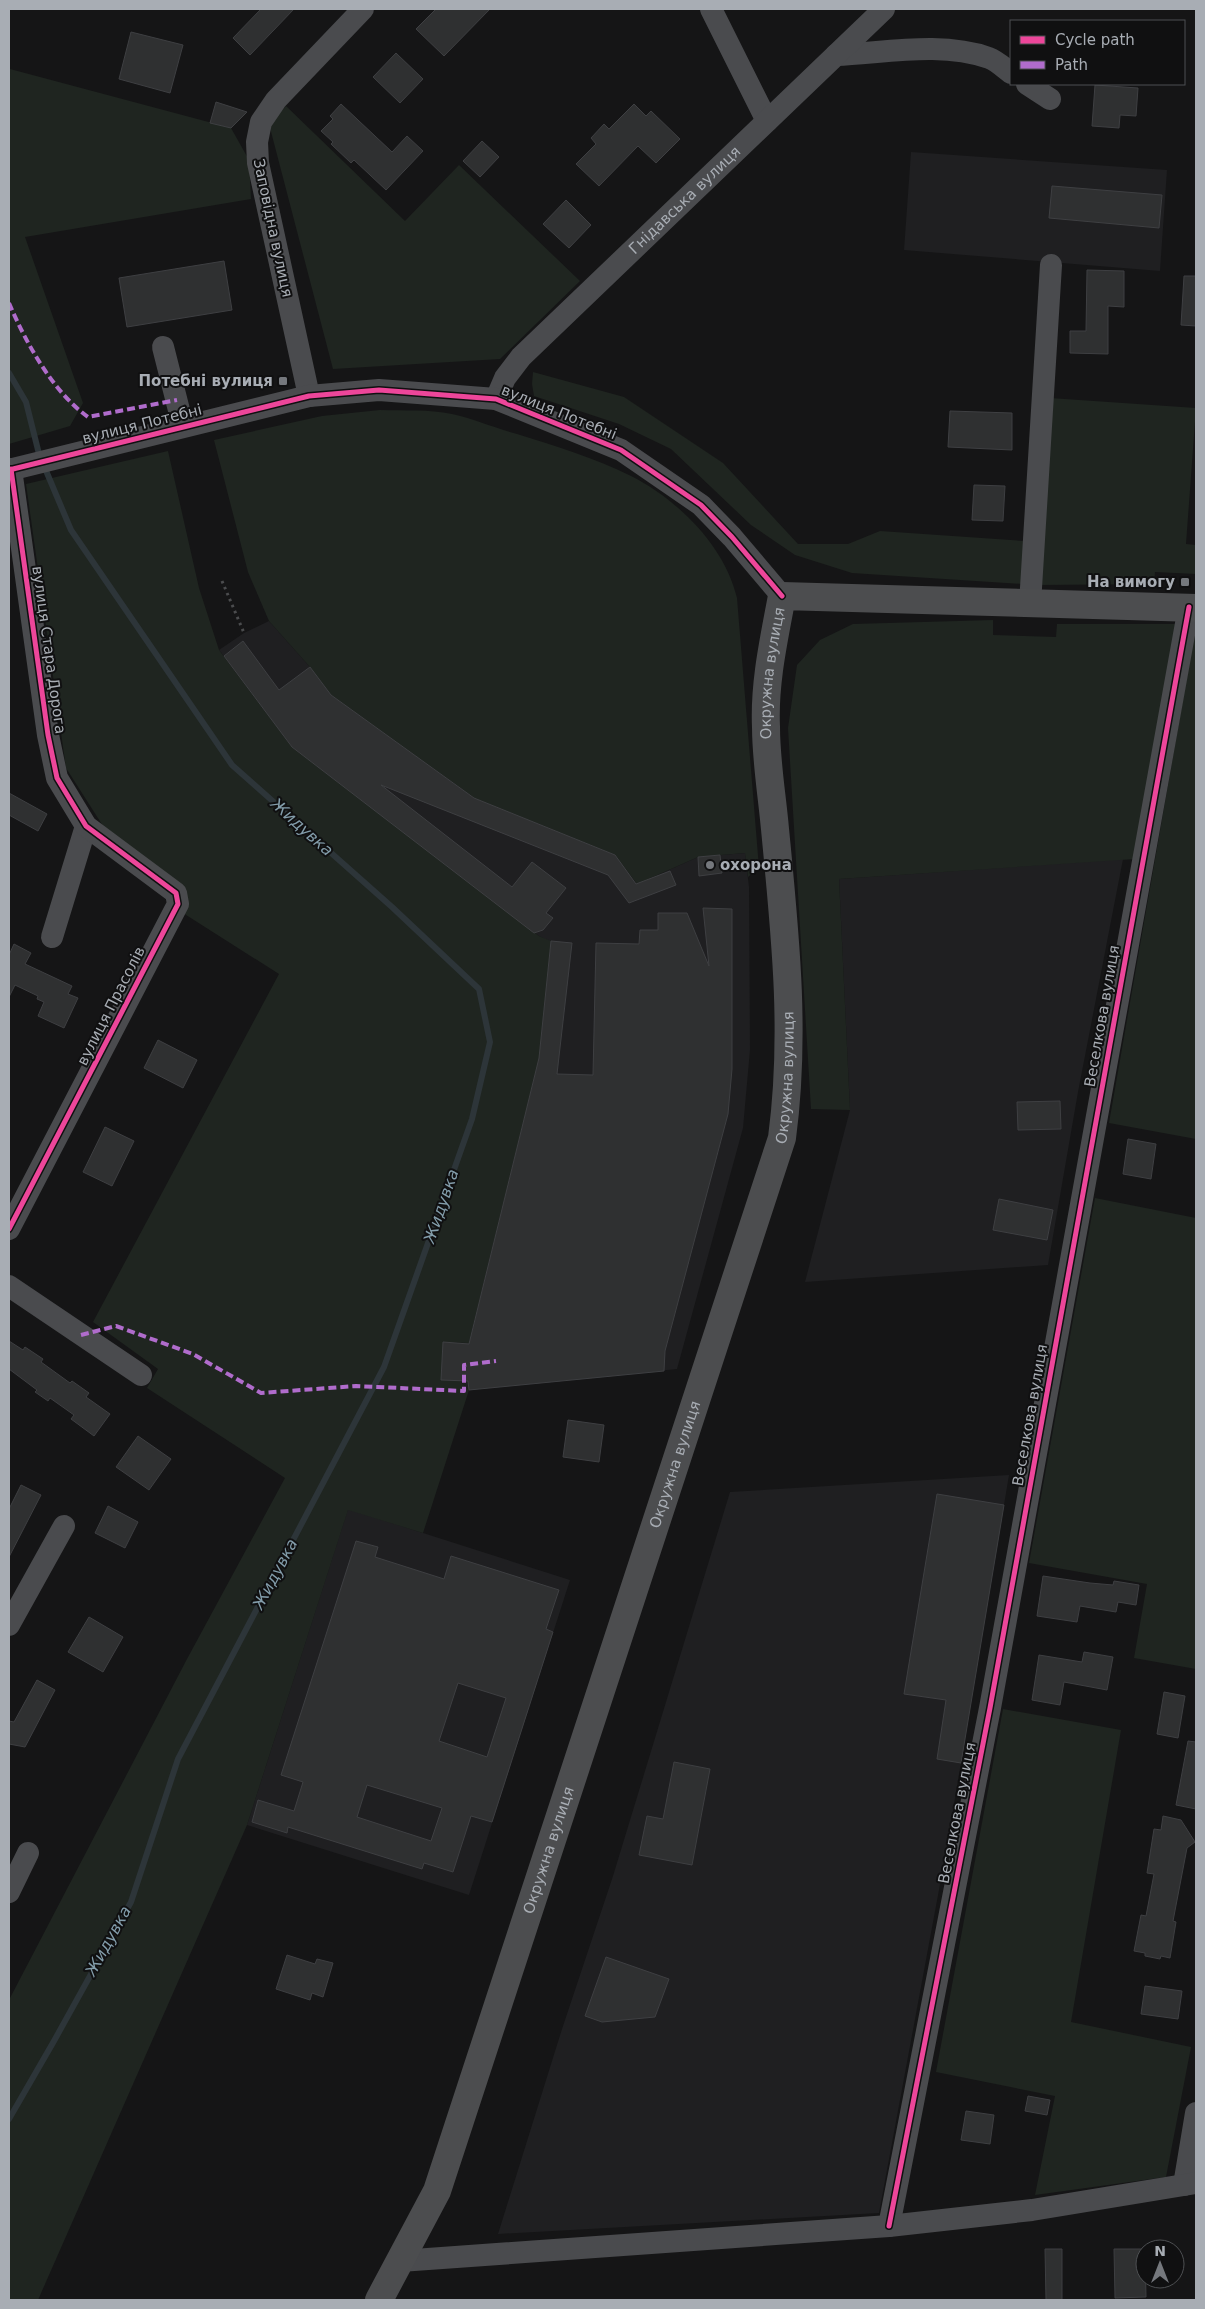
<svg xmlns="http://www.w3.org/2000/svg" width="1205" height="2309" font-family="'DejaVu Sans',sans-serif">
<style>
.built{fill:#1f1f21}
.green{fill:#1f2520}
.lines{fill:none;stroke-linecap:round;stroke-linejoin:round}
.stream{stroke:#2d3539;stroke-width:6}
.building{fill:#2f3031;stroke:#3e3f42;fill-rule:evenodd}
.path{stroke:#4b4c4e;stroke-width:3;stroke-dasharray:2.5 4;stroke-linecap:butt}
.minor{stroke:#4a4b4e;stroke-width:22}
.major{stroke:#4c4d4f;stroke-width:28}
.quiet{stroke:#b06ccc;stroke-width:4;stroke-dasharray:8 4;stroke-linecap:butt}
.cycleway-casing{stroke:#101011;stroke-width:8}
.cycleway{stroke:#ed469a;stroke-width:5}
.poi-dot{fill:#75787d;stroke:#101011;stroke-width:2}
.labels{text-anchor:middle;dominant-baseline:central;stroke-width:4;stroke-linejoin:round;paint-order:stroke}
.street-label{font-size:15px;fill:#a8adb4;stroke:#101011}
.poi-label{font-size:15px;font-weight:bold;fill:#a8adb4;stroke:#101011;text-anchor:end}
.water-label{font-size:16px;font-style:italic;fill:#839dab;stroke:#101011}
</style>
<rect width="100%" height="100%" fill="#151516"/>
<path class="built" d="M911,152L1167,170L1160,271L904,250Z
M269,621L310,667L331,695L474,798L616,855L637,884L698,857L745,853L749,887L750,1050L743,1128L677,1369L469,1390L460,1381L441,1380L443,1342L469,1343L539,1058L551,942L539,936L292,747L219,650L244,633Z
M1123,859L1078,1092L1048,1265L805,1282L850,1110L839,879Z
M1009,1475L946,1852L879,2213L498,2234L562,2029L613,1876L730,1492Z
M348,1509L570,1580L469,1895L247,1825Z"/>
<path class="green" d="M9,65L10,69L231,128L249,160L251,199L25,237L83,403L70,426L9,444Z
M286,106L405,221L459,165L580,281L500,359L333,369L269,124Z
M533,372L624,397L723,463L798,544H848L880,531L1024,541L1023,584L852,573L795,555L751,525L671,449L619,424L534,396L532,384Z
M1050,398L1196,408L1186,544L1196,545V574L1155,572L1154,584L1038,585Z
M380,410C403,411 429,409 452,414C474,419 495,428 517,434C555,446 595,458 631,476C677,499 725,546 737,598L759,868L748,877L745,853L698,857L637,884L615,855L474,798L331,695L310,667L269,621L248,572L214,440L322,416Z
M168,451L199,588L219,650L292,747L539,936L551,941L539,1058L469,1343L444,1342L460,1381L469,1390L423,1533L348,1510L247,1825L38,2300H9V2000L187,1659L285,1478L147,1388L158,1369L93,1322L279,974L183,913L103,826L66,768L26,484Z
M993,620V635L1056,637L1057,624H1176L1135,859L839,879L850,1110L811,1109L788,728L797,665L820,640L853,624Z
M1196,625V1139L1109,1123Z
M1095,1198L1196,1218V1669L1134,1658L1147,1584L1029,1563Z
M1003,1709L1121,1730L1071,2022L1191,2047L1166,2177L1035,2195L1055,2096L936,2072Z"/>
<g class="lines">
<path class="stream" d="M9,373L26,402L39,454L71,530L232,765L392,907L479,989L490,1042L472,1119L384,1367L178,1759L131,1902L54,2041L9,2119"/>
</g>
<path class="building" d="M261,9H294L250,55L233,38Z
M436,9H490L444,56L416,29Z
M131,32L183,45L170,93L119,79Z
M396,53L423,79L400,103L373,77Z
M1095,85L1138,88L1136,116L1120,115L1119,128L1092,126Z
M216,102L247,112L231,128L210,123Z
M341,104L392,152L407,136L423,151L386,190L354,160L351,163L331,144L333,142L321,131L333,119L330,116Z
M634,104L646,116L651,111L680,139L656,163L638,146L599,186L576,164L596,144L591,138L604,124L609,129Z
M482,141L499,157L480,177L463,161Z
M1052,186L1162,195L1159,228L1049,218Z
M566,200L591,225L569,248L543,224Z
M224,261L232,310L127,327L119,278Z
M1087,270L1124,271V307L1108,306V354L1070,353V331H1086Z
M1184,276H1196V326L1181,325Z
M950,411L1012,413V450L948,447Z
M974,485L1005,486L1003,521L972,520Z
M243,641L279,690L310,667L331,695L474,798L615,855L636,884L670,871L676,885L629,903L608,875L381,785L512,887L532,862L566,888L546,913L553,918L543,930L534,933L292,747L224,656Z
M9,793L47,814L38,831L9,815Z
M720,855L722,873L699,876L698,857Z
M703,908L732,909V1069L728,1114L665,1351L664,1371L469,1390L468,1381L441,1380L443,1342L469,1344L539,1058L551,941L572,943L557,1074L593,1075L596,943L639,944L640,930H658V913H687L709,966Z
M14,944L31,953L25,964L72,986L68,994L78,998L64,1028L38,1016L44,1002L37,999L38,996L15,985L9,997V955Z
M158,1040L197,1060L183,1088L144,1068Z
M1060,1101L1061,1129L1018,1130L1017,1102Z
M105,1127L134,1141L112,1186L83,1172Z
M1128,1139L1156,1144L1151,1179L1123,1174Z
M999,1199L1053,1210L1047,1240L993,1230Z
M9,1341L23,1350L25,1347L43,1359L41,1362L70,1383L72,1381L89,1393L86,1397L110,1414L94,1436L71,1419L74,1415L50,1398L48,1401L35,1392L37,1390L9,1369Z
M568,1420L604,1425L599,1462L563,1457Z
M138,1436L171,1459L149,1490L116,1467Z
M21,1485L41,1495L9,1557V1509Z
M937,1494L1004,1505L961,1763L937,1759L946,1700L904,1694Z
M108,1506L138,1522L125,1548L95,1533Z
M356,1541L378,1547L375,1557L444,1579L451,1556L559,1590L546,1629L553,1632L492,1822L471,1816L453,1872L424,1863L422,1869L288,1827L287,1833L252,1822L258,1800L294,1811L303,1782L281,1775ZM458,1683L506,1698L487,1757L439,1741ZM367,1785L442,1808L431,1841L357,1817Z
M1043,1576L1090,1583L1113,1585L1114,1581L1139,1585L1136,1605L1118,1602L1116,1612L1080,1606L1077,1622L1037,1616Z
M89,1617L123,1637L103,1672L68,1652Z
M1084,1652L1113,1657L1107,1690L1064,1682L1060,1705L1032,1700L1039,1655L1082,1662Z
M37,1680L55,1690L25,1747L9,1744V1721L14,1722Z
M1164,1692L1185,1696L1178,1738L1157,1734Z
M1188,1741L1196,1742V1809L1176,1805Z
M674,1762L710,1769L692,1865L639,1855L647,1816L663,1819Z
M1163,1816L1181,1820L1195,1842L1187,1848L1173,1921L1176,1922L1170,1958L1161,1956L1160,1959L1145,1956V1953L1134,1951L1141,1915L1146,1916L1154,1874L1147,1873L1154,1829L1161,1830Z
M287,1955L315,1964L317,1959L333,1963L323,1997L312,1993L310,2000L276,1989Z
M606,1957L669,1979L655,2017L602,2022L585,2016Z
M1145,1986L1182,1991L1178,2019L1141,2014Z
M1028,2096L1050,2100L1047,2115L1025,2111Z
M966,2111L994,2115L990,2144L961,2140Z
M1045,2249H1062V2300H1046Z
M1114,2249H1145L1146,2297L1115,2298Z"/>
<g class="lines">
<path class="path" d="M222,581L244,633"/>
<g class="minor">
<path d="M711,9L767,121"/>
<path d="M836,55C885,53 941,41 989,58C997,61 1004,68 1011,73"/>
<path d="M1027,84L1050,99"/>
<path d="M163,347L183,426"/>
<path d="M309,396L258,163L257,142L261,122L276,100L363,9"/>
<path id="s1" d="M496,399L505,378L521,357L884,9"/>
<path d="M9,470L309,396L379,390L496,399L621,450L701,505L732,537L782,596"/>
<path d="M1030,604L1051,265"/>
<path d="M52,937L86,826"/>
<path d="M9,1229L178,904L176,893L86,826L57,778L48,735L11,469"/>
<path d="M9,1286L141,1375"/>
<path d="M9,1625L64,1526"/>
<path d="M9,1892L28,1853"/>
<path d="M1184,2185L1196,2113"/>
<path d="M889,2226L990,1708L1189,607"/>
<path d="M400,2261L889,2226L1032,2210L1196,2183"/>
</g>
<path class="major" id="s2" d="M379,2300L437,2191L782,1138C796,1033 785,933 775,829C772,795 766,761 766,727C764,683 774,639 782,596L1196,608"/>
<path class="quiet" d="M9,303C26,343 53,392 88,417L177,400
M81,1335L116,1326L193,1354L261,1393L356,1386L464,1391V1365L496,1361"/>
<g class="cycleway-casing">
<path id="cycleway" d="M9,470L309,396L379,390L496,399L621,450L701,505L732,537L782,596
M9,1229L178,904L176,893L86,826L57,778L48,735L11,469
M889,2226L990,1708L1189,607"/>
</g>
<use href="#cycleway" class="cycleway"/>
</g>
<g class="poi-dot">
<rect x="278" y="376" width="10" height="10" rx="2.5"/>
<rect x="1180" y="577" width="10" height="10" rx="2.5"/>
<circle cx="710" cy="865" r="5"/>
</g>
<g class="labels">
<g class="street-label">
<text stroke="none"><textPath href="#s1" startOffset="276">Гнідавська вулиця</textPath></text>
<text transform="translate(273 228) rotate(78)">Заповідна вулиця</text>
<text transform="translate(559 412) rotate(22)">вулиця Потебні</text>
<text transform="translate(142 424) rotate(-14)">вулиця Потебні</text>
<text transform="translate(49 650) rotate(82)">вулиця Стара Дорога</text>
<text stroke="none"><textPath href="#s2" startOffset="1698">Окружна вулиця</textPath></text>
<text transform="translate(111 1006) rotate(-63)">вулиця Прасолів</text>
<text transform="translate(1102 1016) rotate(-80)">Веселкова вулиця</text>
<text stroke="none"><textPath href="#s2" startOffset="1292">Окружна вулиця</textPath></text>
<text transform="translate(1030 1415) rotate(-80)">Веселкова вулиця</text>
<text stroke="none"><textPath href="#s2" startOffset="888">Окружна вулиця</textPath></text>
<text transform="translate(957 1813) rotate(-79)">Веселкова вулиця</text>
<text stroke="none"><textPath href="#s2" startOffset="482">Окружна вулиця</textPath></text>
</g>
<g class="poi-label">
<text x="273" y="381">Потебні вулиця</text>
<text x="1175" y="582">На вимогу</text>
<text x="720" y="865" text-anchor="start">охорона</text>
</g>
<g class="water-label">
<text transform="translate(302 827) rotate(42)">Жидувка</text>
<text transform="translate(441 1206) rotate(-71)">Жидувка</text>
<text transform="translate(275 1574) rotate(-62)">Жидувка</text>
<text transform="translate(108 1941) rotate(-61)">Жидувка</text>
</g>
</g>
<rect width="1205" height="2309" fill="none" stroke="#a8adb4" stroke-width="20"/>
<rect x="1010" y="20" width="175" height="65" fill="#101011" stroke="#4d4f52"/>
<rect x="1020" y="36" width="25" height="8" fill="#ed469a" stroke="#4d4f52"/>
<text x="1055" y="45" font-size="15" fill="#a8adb4">Cycle path</text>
<rect x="1020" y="61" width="25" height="8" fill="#b06ccc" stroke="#4d4f52"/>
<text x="1055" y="70" font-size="15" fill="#a8adb4">Path</text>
<g transform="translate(1160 2264)"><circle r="24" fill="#101011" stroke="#4d4f52"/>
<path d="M0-4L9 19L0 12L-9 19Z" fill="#75787d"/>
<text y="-8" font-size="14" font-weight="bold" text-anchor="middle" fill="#a8adb4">N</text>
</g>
</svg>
